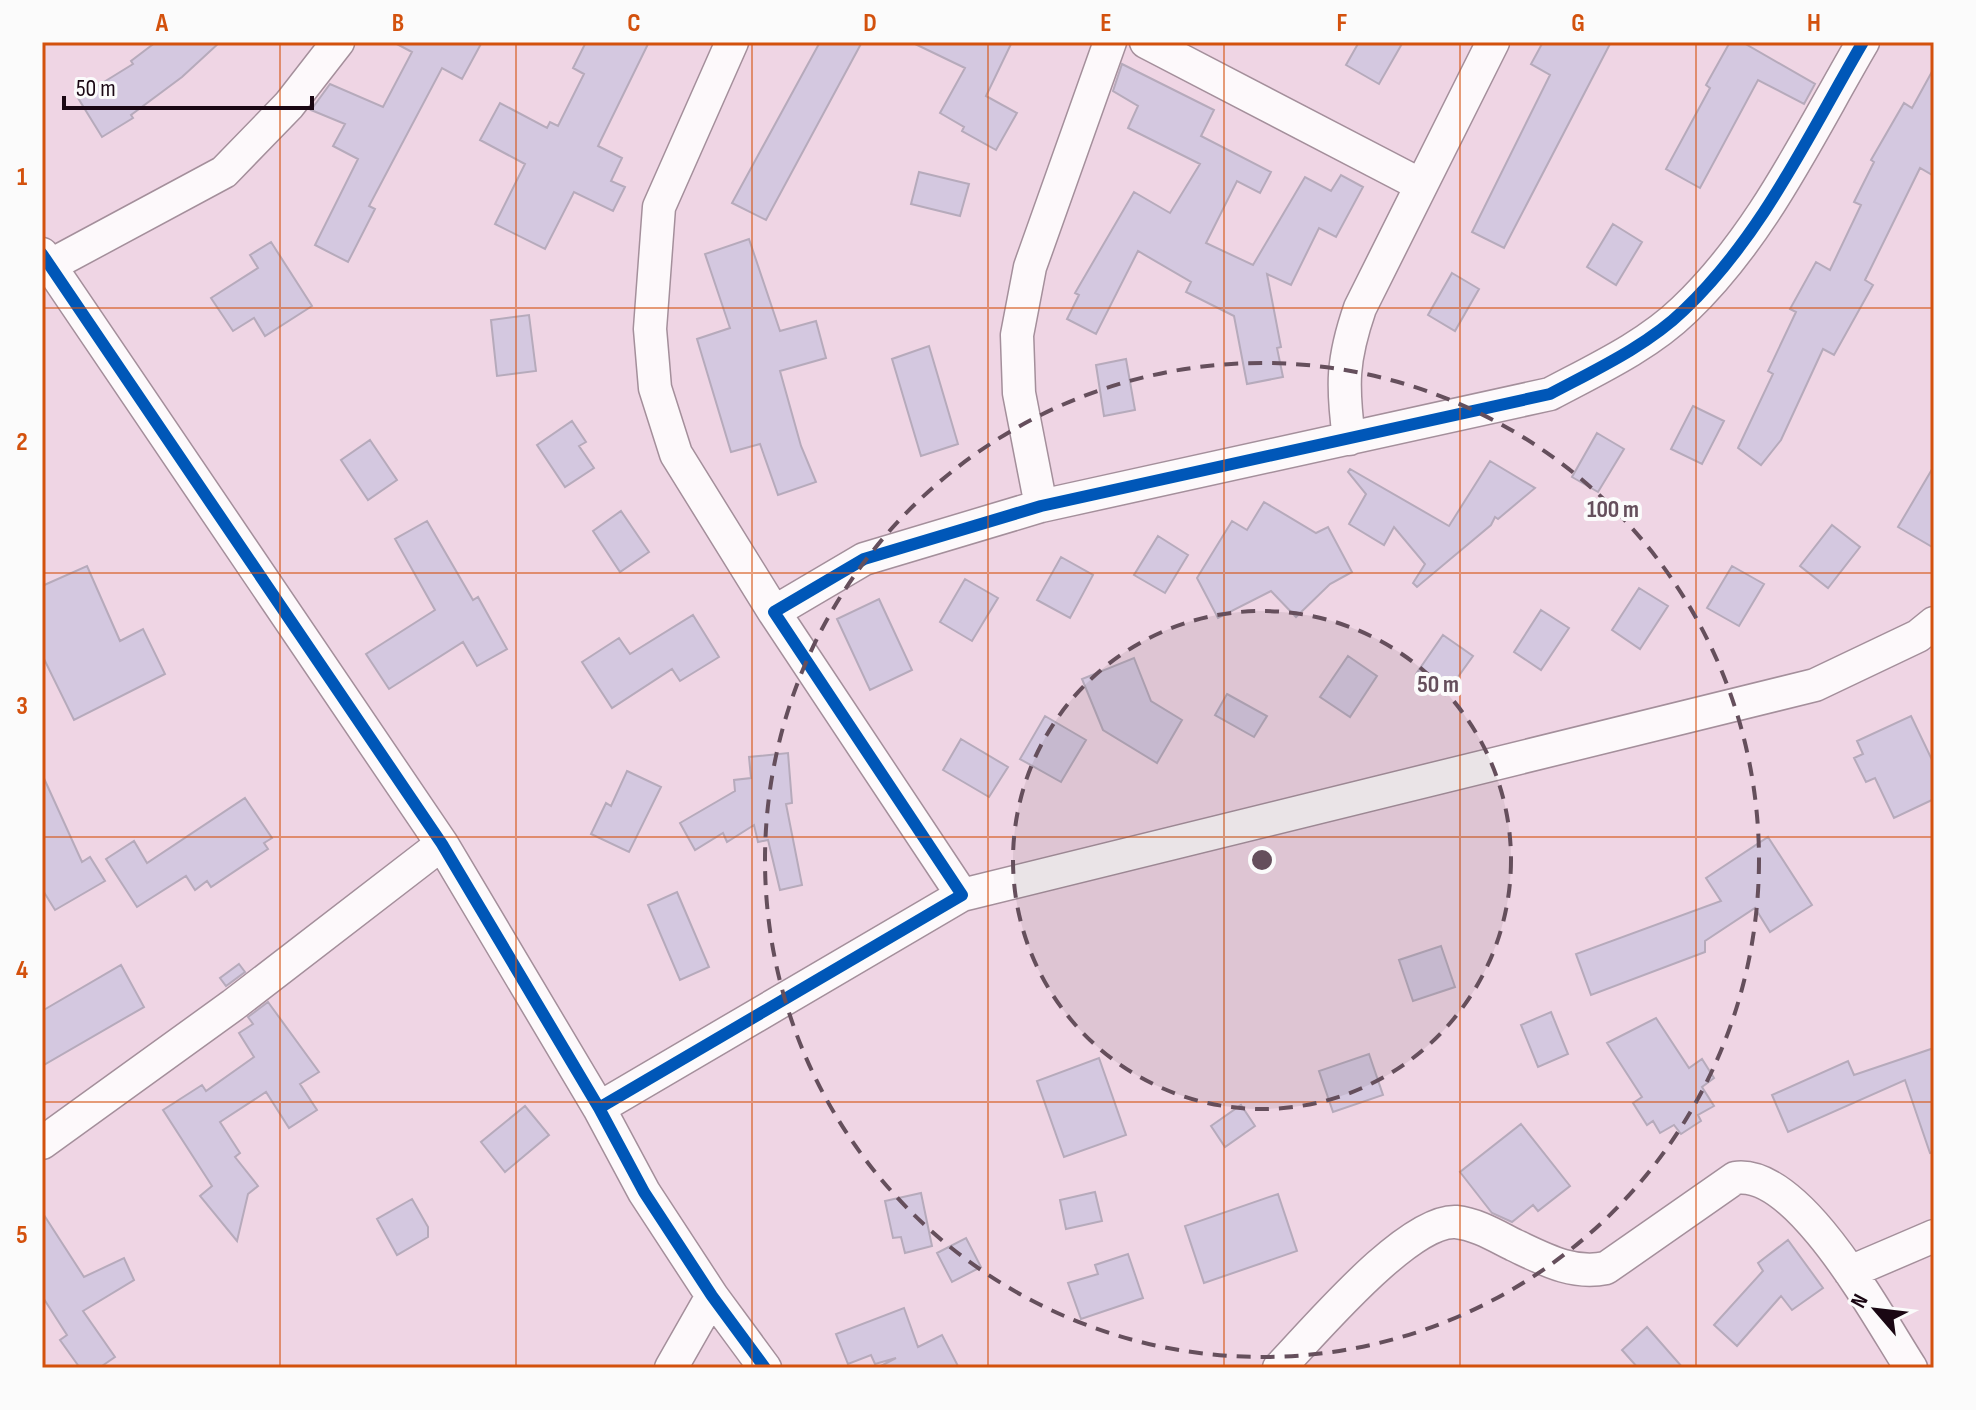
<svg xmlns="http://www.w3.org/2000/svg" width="1976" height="1410" font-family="'Sofia Sans Condensed',sans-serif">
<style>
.building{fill:#d4c8e0;stroke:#b6aabb;stroke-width:2}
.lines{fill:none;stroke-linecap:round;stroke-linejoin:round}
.minor-casing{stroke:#a48f9b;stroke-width:35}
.minor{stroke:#fdf9fb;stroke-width:32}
.cycleway-casing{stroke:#fbfbfb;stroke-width:17}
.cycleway{stroke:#0057b8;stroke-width:12}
.grid{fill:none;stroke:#d3510d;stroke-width:2;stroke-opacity:0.55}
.ring{fill:none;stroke:#654f5c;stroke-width:4;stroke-dasharray:14 10}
.centre{fill:#654f5c;stroke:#fbfbfb;stroke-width:4}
.ring-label{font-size:24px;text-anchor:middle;font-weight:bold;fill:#654f5c;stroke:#fbfbfb;stroke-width:8;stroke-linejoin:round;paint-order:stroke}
.neatline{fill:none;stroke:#d3510d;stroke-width:3}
.grid-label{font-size:26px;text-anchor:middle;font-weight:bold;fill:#d3510d}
</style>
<rect width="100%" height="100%" fill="#efd5e4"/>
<path class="building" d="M156,42H220L182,77L131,115L133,118L102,137L78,98L133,64L131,61Z
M393,42H482L462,79L442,68L369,206L375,209L348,262L315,245L358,159L333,146L345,124L311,110L330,84L383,107L412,52Z
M586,42H649L598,146L622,158L611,181L625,187L613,211L574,192L545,249L495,224L525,164L480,140L500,103L547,128L550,122L558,126L584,74L573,68Z
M820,42H862L766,220L732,203Z
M911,42H1012L986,96L1017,113L996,150L962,131L964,127L940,113L965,68Z
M1359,42H1403L1379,84L1346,65Z
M1543,42H1611L1504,248L1472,232L1550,75L1531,64Z
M1730,42H1742L1815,84L1804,104L1758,80L1700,188L1666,169L1710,88L1706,85Z
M1122,64L1214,110L1201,136L1271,172L1260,193L1237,181L1206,243L1253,265L1305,177L1331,191L1341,175L1363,187L1336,237L1319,228L1291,285L1267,274L1281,347L1277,348L1283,377L1247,384L1234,316L1186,292L1191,282L1138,251L1096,334L1067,319L1079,295L1075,293L1134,192L1170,213L1200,164L1128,128L1138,106L1113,91Z
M1934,68V176L1920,168L1865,280L1873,285L1834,355L1823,349L1781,440L1761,465L1738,448L1773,374L1768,371L1796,312L1790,309L1816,262L1830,270L1861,205L1854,202L1874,162L1871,160L1904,103L1912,108Z
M919,172L969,184L960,216L911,204Z
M1613,224L1642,242L1616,285L1587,267Z
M749,239L780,331L816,321L826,358L780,371L801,446L816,482L778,495L760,444L731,452L697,339L730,328L705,254Z
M271,242L312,306L265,336L254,318L233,331L211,298L258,268L250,255Z
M1452,273L1479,289L1455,331L1428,315Z
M529,315L536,371L497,376L491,320Z
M929,346L958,444L921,456L892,359Z
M1126,359L1135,410L1104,416L1096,365Z
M1693,406L1724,421L1702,464L1671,449Z
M572,421L586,442L579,446L594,468L565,487L537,445Z
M1597,433L1624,449L1598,492L1572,477Z
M370,440L397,480L368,500L341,460Z
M1490,461L1535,488L1498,519L1495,517L1491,525L1417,587L1413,583L1425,564L1394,527L1384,545L1349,524L1366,494L1348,472L1350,469L1449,526Z
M1934,466V548L1898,527Z
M1264,502L1316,533L1328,527L1352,572L1330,584L1296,617L1271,591L1218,618L1197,578L1232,521L1247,530Z
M621,511L649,552L620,572L593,531Z
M427,521L473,600L478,597L507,649L477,666L463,642L389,689L366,654L435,610L395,539Z
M1832,525L1860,547L1828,588L1800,566Z
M1158,536L1188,555L1165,593L1134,575Z
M1061,557L1093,575L1070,618L1037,600Z
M87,566L120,641L143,629L165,674L74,720L42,655V586Z
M1732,566L1764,584L1739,626L1707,608Z
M965,579L998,598L972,641L940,622Z
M1639,588L1668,606L1640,649L1612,630Z
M879,599L912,670L870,690L837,619Z
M1541,610L1569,628L1541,670L1514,652Z
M693,615L719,657L680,681L672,669L612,708L582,662L619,638L630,654Z
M1443,635L1473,656L1445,695L1416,674Z
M1348,656L1377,676L1350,717L1320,697Z
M1134,658L1151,701L1182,720L1157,763L1103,730L1082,679Z
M1227,694L1267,716L1254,737L1215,715Z
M1045,716L1086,740L1061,782L1020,759Z
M1911,716L1934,764V799L1894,818L1875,778L1866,782L1854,758L1863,754L1857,741Z
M961,739L1008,767L989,797L943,770Z
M788,753L792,803L786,804L802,885L780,890L768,840L758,842L754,825L727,842L723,833L695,850L680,823L735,791L734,780L751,778L749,757Z
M627,771L661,787L629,852L591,834L606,803L611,806Z
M42,774L82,862L90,857L105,881L55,910L42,889Z
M245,798L272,838L264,843L268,849L211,887L207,881L195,890L186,876L137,907L106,859L134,841L147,863Z
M1768,837L1812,905L1770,932L1755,908L1705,941V952L1591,995L1576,954L1721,901L1706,878Z
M677,892L709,967L680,980L648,905Z
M1441,946L1455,987L1413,1001L1399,960Z
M239,964L245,972L226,986L220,978Z
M121,965L144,1007L42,1066V1011Z
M268,1002L319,1072L300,1084L317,1110L289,1128L266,1092L220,1122L240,1153L235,1157L258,1186L248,1194L237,1241L200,1196L212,1186L163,1110L202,1085L206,1091L254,1057L239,1033L253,1024L248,1017Z
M1551,1012L1568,1054L1538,1067L1521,1025Z
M1656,1018L1689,1068L1702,1059L1714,1078L1702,1087L1714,1106L1698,1115L1701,1121L1681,1134L1674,1125L1660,1133L1653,1121L1647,1125L1633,1103L1642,1097L1607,1043Z
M1934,1048V1152L1930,1153L1905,1080L1788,1132L1772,1095L1848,1061L1854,1075Z
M1369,1054L1383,1095L1333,1112L1319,1071Z
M1099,1058L1126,1135L1064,1157L1037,1081Z
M1241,1105L1255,1126L1225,1147L1211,1126Z
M525,1106L549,1135L505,1172L481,1142Z
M1521,1124L1570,1186L1538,1211L1533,1205L1512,1222L1492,1213L1460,1172Z
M1095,1192L1102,1221L1066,1229L1060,1200Z
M921,1193L932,1246L905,1253L901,1237L893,1238L885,1201Z
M1278,1194L1297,1251L1204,1283L1185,1226Z
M412,1199L428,1227V1237L397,1255L377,1219Z
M42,1212L84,1277L124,1258L134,1280L83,1311L115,1357L99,1368H80L60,1340L67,1335L42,1296Z
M966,1238L981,1267L952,1282L937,1253Z
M1788,1240L1823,1288L1792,1310L1781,1296L1737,1346L1714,1325L1763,1271L1758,1263Z
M1128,1254L1143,1298L1081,1319L1068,1283L1098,1274L1095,1265Z
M904,1308L918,1347L942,1335L959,1368H877L896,1358L875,1364L871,1355L848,1364L836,1334Z
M1647,1327L1683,1368H1638L1622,1350Z"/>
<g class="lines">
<g class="minor-casing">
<path id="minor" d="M732,42L659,207L650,329L655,388L676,454L774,612
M1146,42L1419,184
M42,254L442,844L599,1108L644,1192L712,1296L765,1368
M51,265L224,172L289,105L338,42
M1349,439C1342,385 1342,360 1360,308L1493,42
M1041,506L1019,393L1017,335L1030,267L1110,42
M962,895L1815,685L1918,636L1934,623
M599,1108L962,895L774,612L864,559L1041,506L1550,394C1595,370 1647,346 1684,310C1762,236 1809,134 1863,42
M42,1143L233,1005L442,844
M1850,1272L1934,1236
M671,1368L712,1296
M1279,1368C1313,1333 1408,1219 1456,1222C1476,1224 1496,1236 1514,1245C1544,1259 1572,1275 1606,1268L1735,1178C1799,1168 1879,1319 1911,1368"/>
</g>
<use href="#minor" class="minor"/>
<g class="cycleway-casing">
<path id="cycleway" d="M42,254L442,844L599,1108L644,1192L712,1296L765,1368
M599,1108L962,895L774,612L864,559L1041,506L1550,394C1595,370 1647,346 1684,310C1762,236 1809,134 1863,42"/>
</g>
<use href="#cycleway" class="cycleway"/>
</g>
<path class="grid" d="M280,42V1368M516,42V1368M752,42V1368M988,42V1368M1224,42V1368M1460,42V1368M1696,42V1368M42,308H1934M42,573H1934M42,837H1934M42,1102H1934"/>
<circle cx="1262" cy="860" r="249" fill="#654f5c" fill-opacity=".12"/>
<g class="ring">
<circle cx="1262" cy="860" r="249"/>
<circle cx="1262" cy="860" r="497"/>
</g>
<circle cx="1262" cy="860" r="12" class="centre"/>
<g class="ring-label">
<text x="1613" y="517">100 m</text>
<text x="1438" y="692">50 m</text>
</g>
<rect width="1976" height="1410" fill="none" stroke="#fbfbfb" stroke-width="88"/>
<g transform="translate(1876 1310) rotate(298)" stroke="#fbfbfb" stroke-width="6" paint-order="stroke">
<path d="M0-6L14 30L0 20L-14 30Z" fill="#1a0713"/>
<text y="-12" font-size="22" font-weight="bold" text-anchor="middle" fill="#1a0713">N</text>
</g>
<path d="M64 96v12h248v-12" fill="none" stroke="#1a0713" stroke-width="4"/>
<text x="76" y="96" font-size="24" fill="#1a0713" stroke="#fbfbfb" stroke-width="6" paint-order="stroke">50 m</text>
<rect x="44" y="44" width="1888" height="1322" class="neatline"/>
<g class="grid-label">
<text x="162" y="31">A</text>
<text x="398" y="31">B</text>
<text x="634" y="31">C</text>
<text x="870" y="31">D</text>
<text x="1106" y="31">E</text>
<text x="1342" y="31">F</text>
<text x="1578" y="31">G</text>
<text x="1814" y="31">H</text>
<text x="22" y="185">1</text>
<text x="22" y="450">2</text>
<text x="22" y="714">3</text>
<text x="22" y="978">4</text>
<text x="22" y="1243">5</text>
</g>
</svg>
